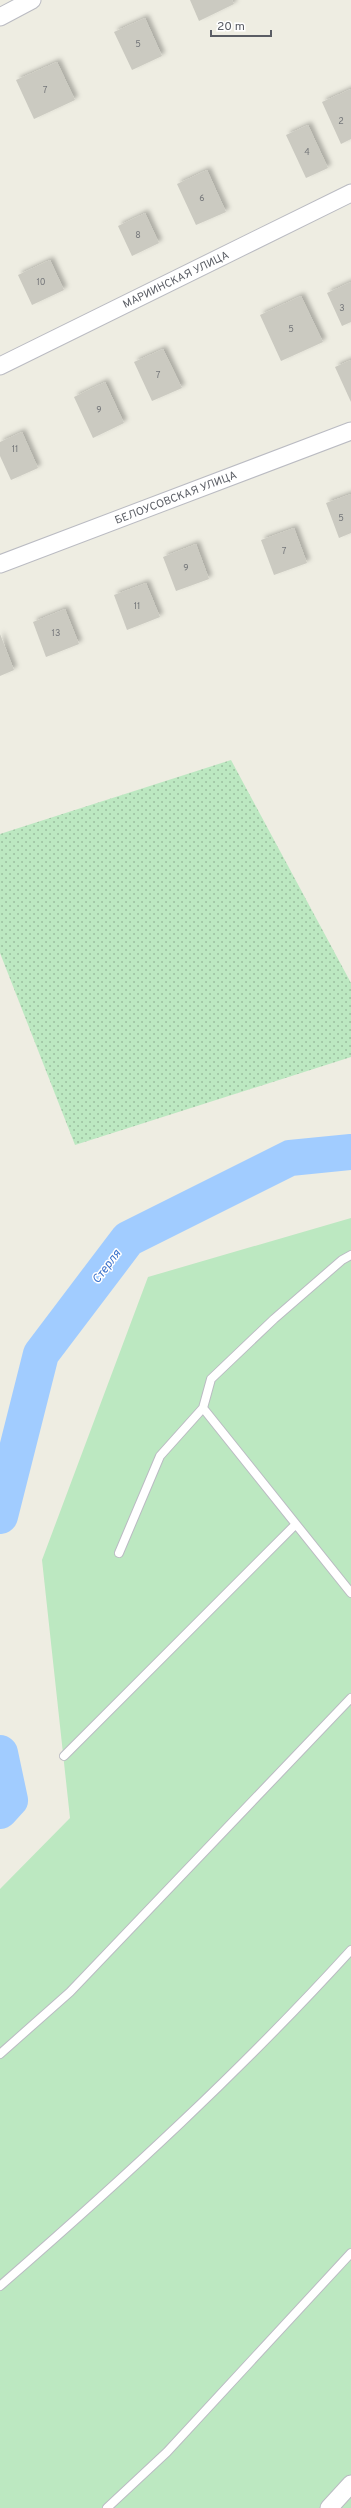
<svg xmlns="http://www.w3.org/2000/svg" width="351" height="2508" font-family="Overpass,sans-serif">
<style>
.grass{fill:url(#grass-dots)}
.garden{fill:#bce8c1}
.lines{fill:none;stroke-linecap:round;stroke-linejoin:round}
.river{stroke:#a1ccff;stroke-width:36}
.building{fill:#cbcac1;filter:url(#shadow)}
.service-casing{stroke:#babbc2;stroke-width:10}
.minor-casing{stroke:#babbc2;stroke-width:19}
.service{stroke:#fff;stroke-width:8}
.minor{stroke:#fff;stroke-width:17}
.labels{text-anchor:middle;dominant-baseline:central;stroke-width:3;stroke-linejoin:round;paint-order:stroke}
.number-label{font-size:9px;fill:#76787b}
.street-label{font-size:11px;fill:#5a5d64;stroke:#fff}
.water-label{font-size:12px;font-style:italic;fill:#3b72cb;stroke:#fff}
</style>
<defs>
<pattern id="grass-dots" width="8" height="8" patternUnits="userSpaceOnUse"><rect width="8" height="8" fill="#bce8c1"/><path d="M2 2h.1M6 6h.1" fill="none" stroke="#9cbfa0" stroke-width="1.8" stroke-linecap="round"/></pattern>
<filter id="shadow"><feDropShadow dx="3.5" dy="-3.5" stdDeviation="2" flood-color="#0004"/></filter>
</defs>
<rect width="100%" height="100%" fill="#eeede2"/>
<path class="grass" d="M231,760L351,983V1057L75,1145L0,953V834Z"/>
<path class="garden" d="M351,1218V2508H0V1889L70,1818L42,1560L148,1277Z"/>
<g class="lines">
<path class="river" d="M0,1516L41,1354L128,1239L290,1158L351,1152
M0,1753L10,1800L0,1811"/>
</g>
<path class="building" d="M190,0H232L234,4L199,21Z
M145,18L162,56L132,70L114,32Z
M57,62L75,100L34,119L16,80Z
M351,89V139L341,144L322,102Z
M308,125L328,168L306,178L286,135Z
M207,170L226,212L196,225L177,184Z
M145,213L159,243L132,256L118,226Z
M50,260L64,290L32,305L18,275Z
M351,282V322L342,326L327,293Z
M301,296L323,342L281,361L260,315Z
M163,349L182,388L152,401L134,362Z
M351,360V402L335,367Z
M105,382L124,423L93,438L74,397Z
M22,432L38,468L11,480L0,456V442Z
M351,494V533L339,538L326,503Z
M294,528L307,563L274,575L261,540Z
M196,544L209,579L176,591L163,557Z
M146,583L160,617L127,630L114,595Z
M65,609L79,644L46,657L33,622Z
M0,634L14,670L0,676Z"/>
<g class="lines">
<g class="service-casing">
<path id="service" d="M203,1408L211,1379L274,1319L342,1260L351,1255
M119,1553L160,1456L203,1408L351,1593
M64,1756L295,1525
M0,2054L70,1992L351,1698
M0,2286C122,2180 242,2070 351,1950
M107,2508L167,2452L351,2253"/>
</g>
<g class="minor-casing">
<path id="minor" d="M0,17L32,0
M0,366L351,193
M0,564L351,431
M329,2508L351,2484"/>
</g>
<use href="#service" class="service"/>
<use href="#minor" class="minor"/>
</g>
<g class="labels">
<g class="number-label">
<text x="138" y="44">5</text>
<text x="45" y="90">7</text>
<text x="341" y="121">2</text>
<text x="307" y="152">4</text>
<text x="202" y="198">6</text>
<text x="138" y="235">8</text>
<text x="41" y="282">10</text>
<text x="342" y="308">3</text>
<text x="291" y="329">5</text>
<text x="158" y="375">7</text>
<text x="99" y="410">9</text>
<text x="15" y="449">11</text>
<text x="341" y="518">5</text>
<text x="284" y="551">7</text>
<text x="186" y="568">9</text>
<text x="137" y="606">11</text>
<text x="56" y="633">13</text>
</g>
<g class="street-label">
<text transform="translate(176 280) rotate(-26)">МАРИИНСКАЯ УЛИЦА</text>
<text transform="translate(176 498) rotate(-21)">БЕЛОУСОВСКАЯ УЛИЦА</text>
</g>
<g class="water-label">
<text transform="translate(107 1267) rotate(-53)">Стерля</text>
</g>
</g>
<path d="M211 30v6h60v-6" fill="none" stroke="#5a5d64" stroke-width="2"/>
<text x="217" y="30" font-size="12" fill="#5a5d64" stroke="#ffffff" stroke-width="3" paint-order="stroke">20 m</text>
</svg>
